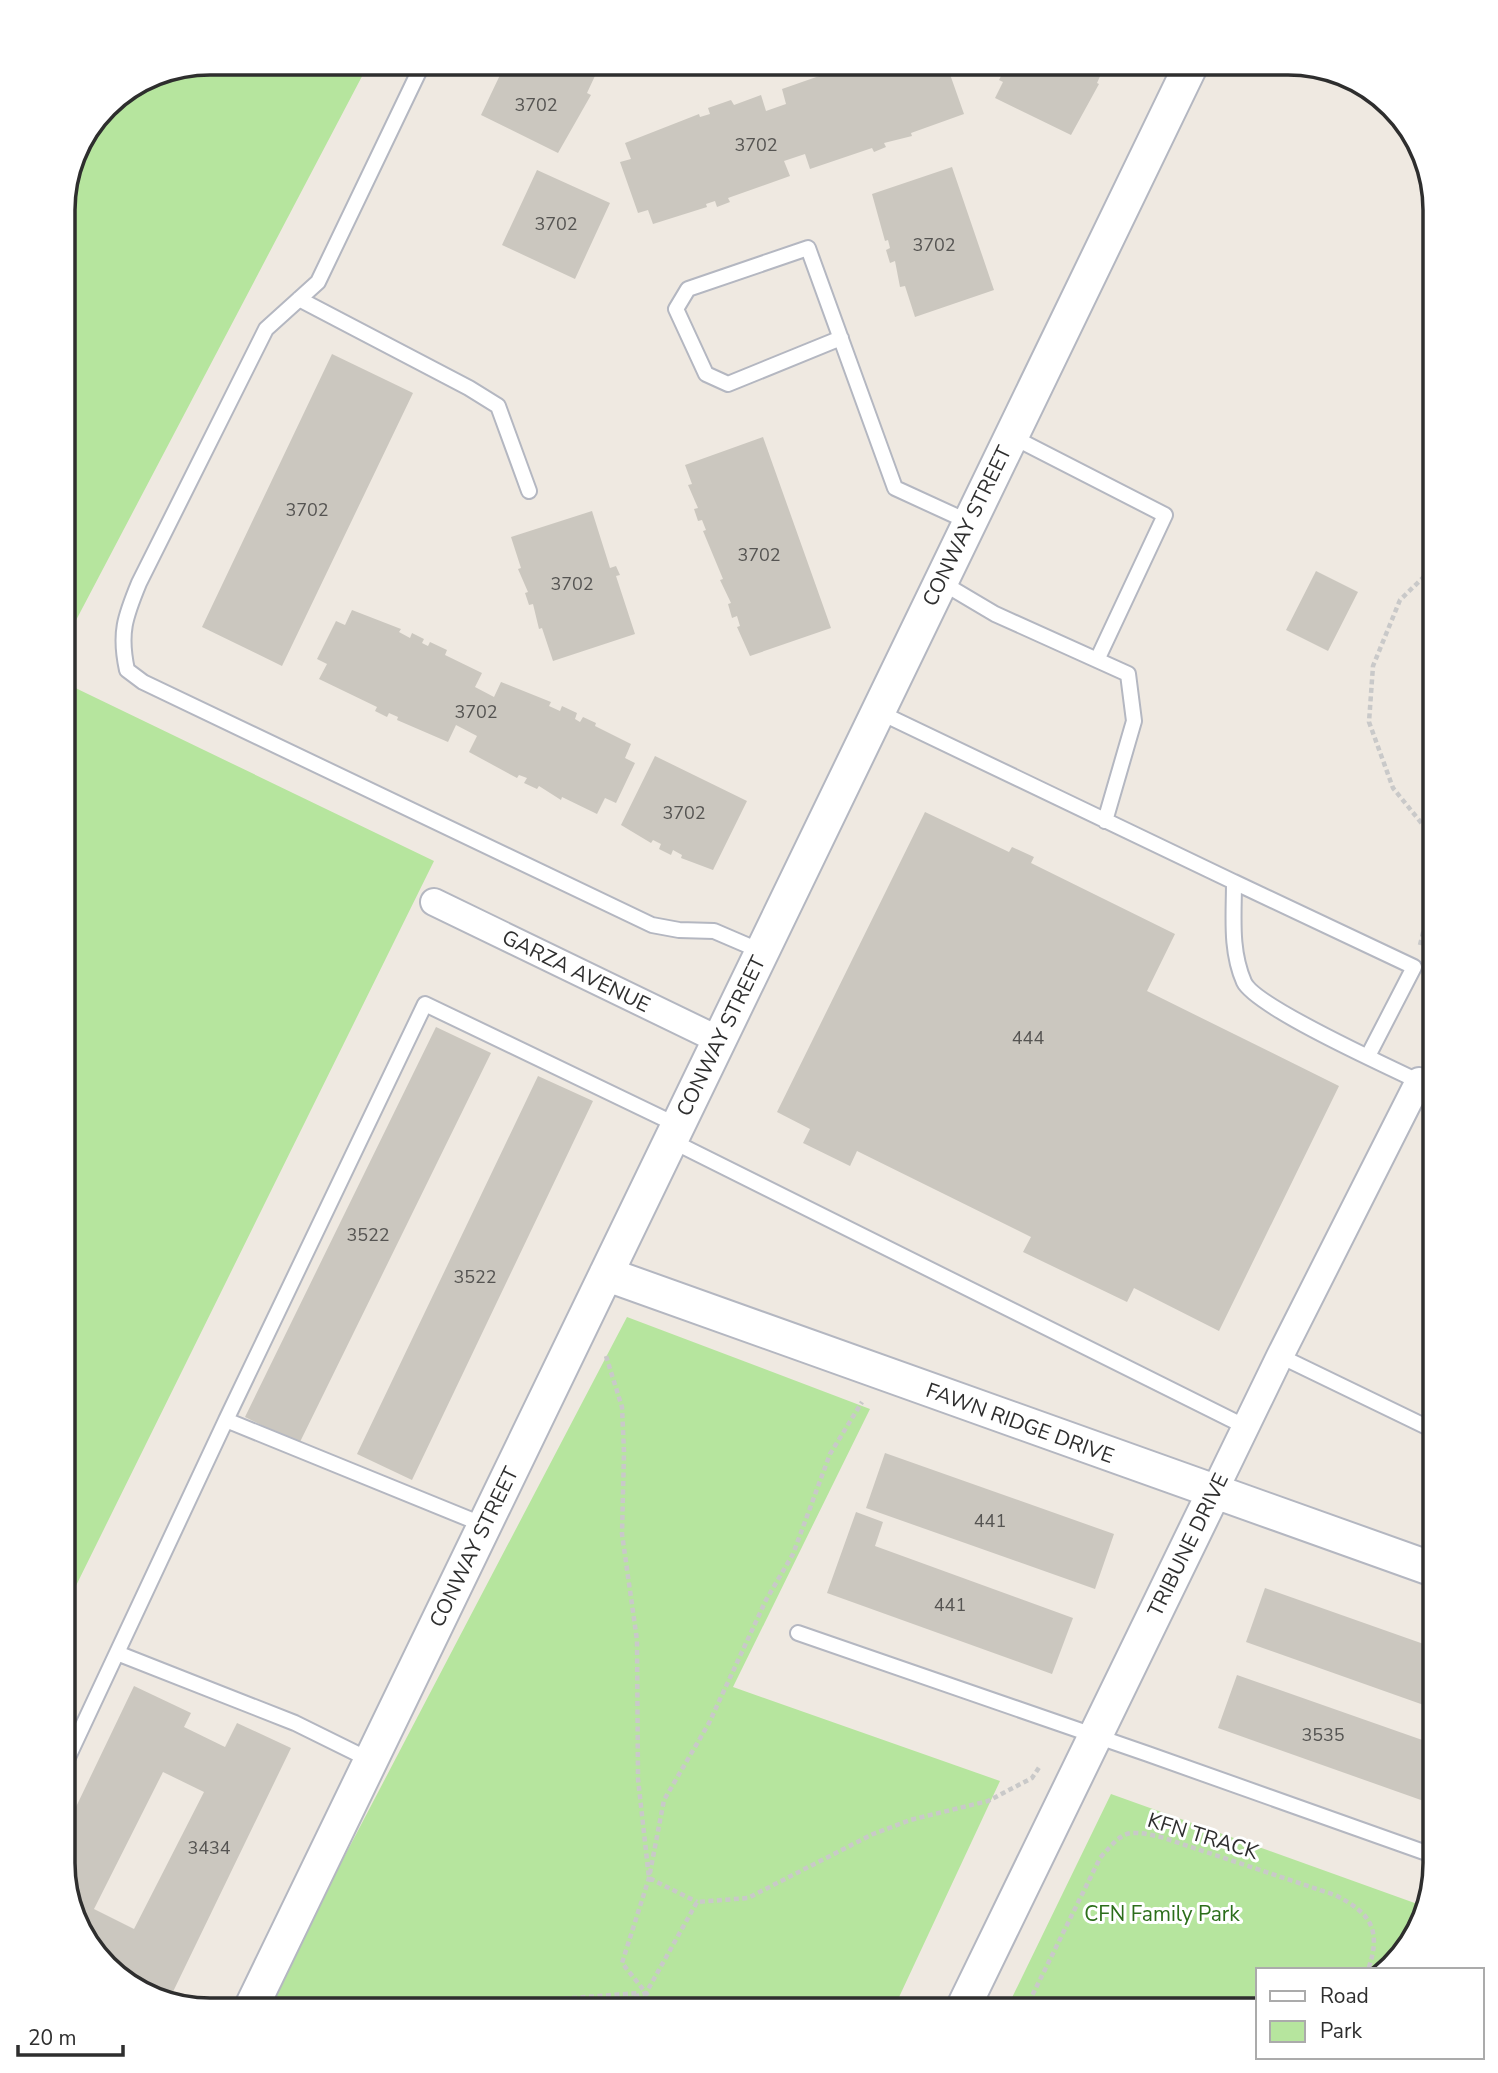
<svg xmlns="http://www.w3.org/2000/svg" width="1498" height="2073" font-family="'Nunito Sans',sans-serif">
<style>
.green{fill:#b6e59e}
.building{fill:#cbc7bf;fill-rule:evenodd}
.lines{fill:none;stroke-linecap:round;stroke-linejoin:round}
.service-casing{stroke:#b4b7c1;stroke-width:18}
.minor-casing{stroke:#b4b7c1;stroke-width:30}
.tertiary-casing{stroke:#b4b7c1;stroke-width:37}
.path{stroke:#c9c9c9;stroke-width:4.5;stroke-dasharray:5 3.5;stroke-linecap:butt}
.service{stroke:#fff;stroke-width:14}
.minor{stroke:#fff;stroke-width:26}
.tertiary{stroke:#fff;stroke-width:33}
.labels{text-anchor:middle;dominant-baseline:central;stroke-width:6;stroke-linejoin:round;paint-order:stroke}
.number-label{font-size:18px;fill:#555452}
.street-label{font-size:21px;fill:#2e2e2e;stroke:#fff}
.park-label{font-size:21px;fill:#2c6e1b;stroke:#fff}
.rim{fill:none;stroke:#2e2e2e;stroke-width:3.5}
</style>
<rect width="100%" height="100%" fill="#efe9e1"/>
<path class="green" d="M210,63H369L63,645V200L78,145L113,100L154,74Z
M63,682L434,861L63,1612Z
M627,1317L870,1409L733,1687L1000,1781L893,2010H264Z
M1111,1794L1423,1906C1415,1937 1404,1948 1382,1970H1258V2010H1006Z"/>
<path class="building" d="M501,63H601L587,93L591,95L558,153L481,115L500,75L497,73Z
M844,63H946L964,114L911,133L912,136L884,143L886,147L874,152L872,148L810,169L805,154L784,161L790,176L728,198L730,202L717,207L715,201L706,204L707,207L653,224L648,210L638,213L620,162L631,159L625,143L699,114L700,117L710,114L708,108L731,100L734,105L761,95L766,111L786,104L782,89L845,67Z
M1010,63H1106L1097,83L1099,84L1071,135L995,98L1003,82L999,80L1006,66L1009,68Z
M952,167L994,290L915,317L905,286L900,287L895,261L890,263L886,250L890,248L888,240L885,241L872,194Z
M537,170L610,203L575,279L502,245Z
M332,354L413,393L282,666L202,627Z
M763,437L831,628L750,656L737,627L740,626L737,616L732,618L728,604L731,603L720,580L723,579L703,531L706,530L702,520L698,521L694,509L698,508L688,485L692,484L685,465Z
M592,511L610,568L616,566L620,575L616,576L635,634L553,661L542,628L539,629L533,604L529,605L525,593L528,592L518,569L521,568L511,537Z
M1316,571L1358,592L1328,651L1286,630Z
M352,610L401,629L399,632L410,638L412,633L424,639L422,643L428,646L430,642L447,650L445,655L482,673L475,687L494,697L501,682L551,702L549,706L560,711L562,706L577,713L575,719L580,722L583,717L596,723L595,726L631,744L625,758L635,763L616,803L605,798L597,814L562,797L561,800L539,786L537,789L524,783L527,778L519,775L517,778L469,752L477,736L456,725L448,742L397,720L398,717L389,713L387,717L375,711L377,707L319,679L327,664L317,659L336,621L345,625Z
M655,756L747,801L713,870L681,858L682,855L673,850L671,855L659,849L661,844L653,840L651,843L621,825Z
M925,812L1009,852L1012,847L1034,857L1031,863L1175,934L1147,991L1339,1086L1219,1331L1134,1288L1127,1302L1023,1252L1031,1237L857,1151L850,1166L803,1143L810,1129L777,1112Z
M436,1027L491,1053L299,1444L245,1417Z
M538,1076L593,1101L412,1480L357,1454Z
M885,1453L1114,1534L1095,1589L866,1508Z
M856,1512L883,1522L875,1546L1073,1618L1052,1674L827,1593Z
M1265,1588L1435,1648V1709L1246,1642Z
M1237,1675L1428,1742L1435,1723V1805L1218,1728Z
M134,1686L191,1713L184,1727L225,1747L237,1723L291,1748L169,2000L136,1990L83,1937L63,1863V1834ZM163,1772L204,1792L134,1929L94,1909Z"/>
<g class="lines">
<g class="service-casing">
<path id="service" d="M423,63L318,282L266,329L139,583C125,617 119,633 127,670L143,682L652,925L679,930L714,931L763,952
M299,299L469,388L498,406L529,491
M841,338L728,384L706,374L676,309L688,289L808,248L895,488L969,522
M1011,436L1165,515L1097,660
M941,582L995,614L1128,674L1134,721L1105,821
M879,712L1234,882C1234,916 1230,950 1244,982C1256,1008 1402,1073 1435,1089
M1234,882L1414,967L1368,1056
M670,1140L1246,1427
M1280,1356L1435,1431
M226,1420L425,1004L677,1125
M798,1633L1148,1754L1435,1856
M117,1653L295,1723L372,1761
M63,1768L226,1420L484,1525"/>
</g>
<g class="minor-casing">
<path id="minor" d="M434,902L719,1040
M1214,1492L1280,1356L1419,1081"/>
</g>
<g class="tertiary-casing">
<path id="tertiary" d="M606,1274L1435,1570
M250,2010L1192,63
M962,2010L1214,1492"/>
</g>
<path class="path" d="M1435,833L1423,825L1393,788L1369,722L1373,666L1400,600L1435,566
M1420,945L1426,921L1435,903
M606,1356L622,1407L624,1452L622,1534L637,1640L638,1779L649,1878L697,1902
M497,2010L521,2002L638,1993
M594,2010L646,1993L622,1963L649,1878L664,1800L709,1723L766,1600L793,1554L830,1454L862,1402
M657,2010L646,1993L697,1902L748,1898L873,1834L910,1820L988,1801L1032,1778L1040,1766
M1025,2010L1100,1858C1124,1831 1125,1829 1161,1837L1335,1895C1371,1913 1382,1930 1368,1970"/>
<use href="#service" class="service"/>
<use href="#minor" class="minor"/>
<use href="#tertiary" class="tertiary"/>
</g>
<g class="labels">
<g class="number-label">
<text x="536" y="105">3702</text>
<text x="756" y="145">3702</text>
<text x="556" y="224">3702</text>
<text x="934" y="245">3702</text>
<text x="307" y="510">3702</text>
<text x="759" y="555">3702</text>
<text x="572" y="584">3702</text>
<text x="476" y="712">3702</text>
<text x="684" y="813">3702</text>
<text x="1028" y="1038">444</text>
<text x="368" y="1235">3522</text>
<text x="475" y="1277">3522</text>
<text x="990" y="1521">441</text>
<text x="950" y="1605">441</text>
<text x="1323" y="1735">3535</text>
<text x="209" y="1848">3434</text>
</g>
<g class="street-label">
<text transform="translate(967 526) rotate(-64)">CONWAY STREET</text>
<text transform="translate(576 971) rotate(26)">GARZA AVENUE</text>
<text transform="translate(721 1036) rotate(-64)">CONWAY STREET</text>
<text transform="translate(1020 1423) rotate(20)">FAWN RIDGE DRIVE</text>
<text transform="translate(1188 1545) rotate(-64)">TRIBUNE DRIVE</text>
<text transform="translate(474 1547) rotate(-64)">CONWAY STREET</text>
<text transform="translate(1203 1836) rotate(17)">KFN TRACK</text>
</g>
<g class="park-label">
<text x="1162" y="1914">CFN Family Park</text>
</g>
</g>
<path d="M0 0H1498V2073H0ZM210 75H1288A135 135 0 0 1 1423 210V1863A135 135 0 0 1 1288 1998H210A135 135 0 0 1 75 1863V210A135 135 0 0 1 210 75Z" fill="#fff" fill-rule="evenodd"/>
<path class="rim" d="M210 75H1288A135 135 0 0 1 1423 210V1863A135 135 0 0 1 1288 1998H210A135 135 0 0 1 75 1863V210A135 135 0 0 1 210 75Z"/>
<rect x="1256" y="1968" width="228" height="91" fill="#ffffff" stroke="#ababab" stroke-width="2"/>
<rect x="1270" y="1991" width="35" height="10" fill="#ffffff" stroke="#ababab" stroke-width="2"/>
<text x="1320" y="2003" font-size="21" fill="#2e2e2e">Road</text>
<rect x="1270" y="2021" width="35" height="21" fill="#b6e59e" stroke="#ababab" stroke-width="2"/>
<text x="1320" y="2038" font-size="21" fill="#2e2e2e">Park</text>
<path d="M18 2045v10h105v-10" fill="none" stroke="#2e2e2e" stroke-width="3.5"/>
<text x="28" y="2045" font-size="21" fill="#2e2e2e" stroke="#ffffff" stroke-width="5" paint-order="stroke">20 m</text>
</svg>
